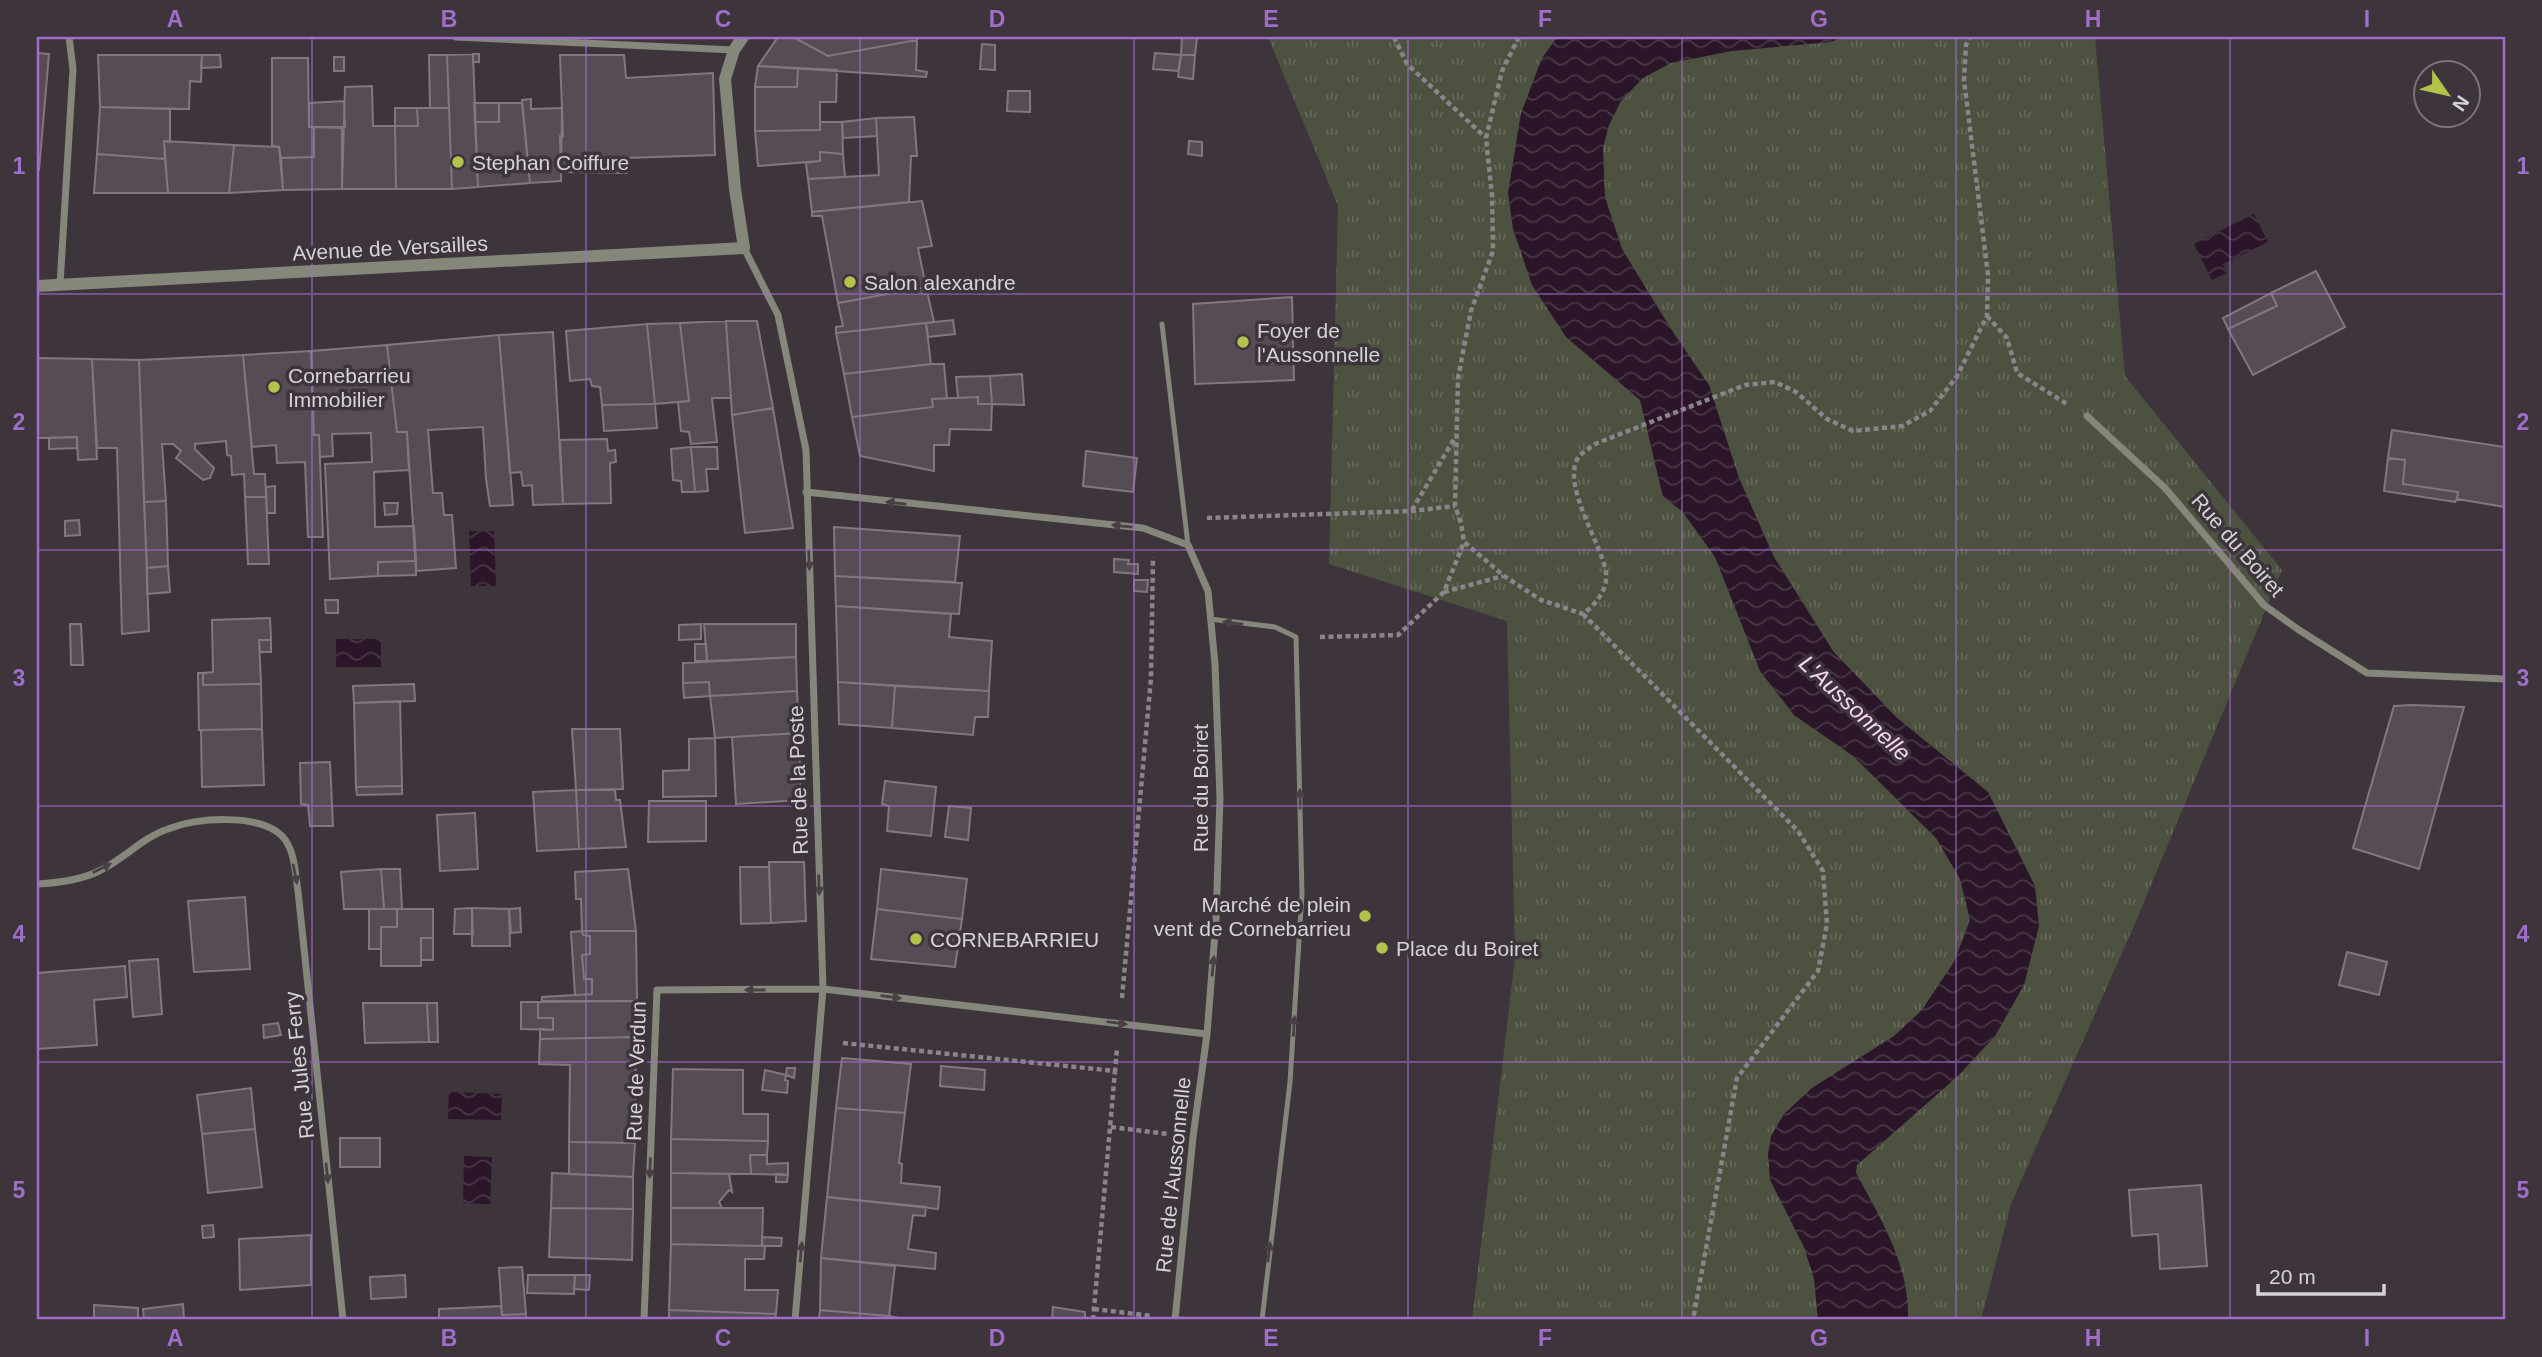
<svg xmlns="http://www.w3.org/2000/svg" width="2542" height="1357" font-family="Arial,sans-serif">
<style>
.park{fill:url(#park-tufts)}
.water{fill:url(#water-waves)}
.building{fill:#564c55;stroke:#827780;stroke-width:2}
.lines{fill:none;stroke-linecap:round;stroke-linejoin:round}
.path{stroke:#8b848a;stroke-width:4.5;stroke-dasharray:5 3.5;stroke-linecap:butt}
.service{stroke:#848779;stroke-width:5}
.minor{stroke:#848779;stroke-width:7}
.tertiary{stroke:#848779;stroke-width:12}
.oneway{fill:#484045}
.grid{fill:none;stroke:#a06ec8;stroke-width:2;stroke-opacity:0.55}
.poi-dot{fill:#b3c24b;stroke:#3d343c;stroke-width:2.5}
.labels{text-anchor:middle;dominant-baseline:central;stroke-width:7;stroke-linejoin:round;paint-order:stroke}
.poi-label{font-size:21px;fill:#d7d2d6;stroke:#3d343c;text-anchor:start}
.street-label{font-size:21px;fill:#d7d2d6;stroke:#3d343c}
.water-label{font-size:23px;font-style:italic;fill:#fbd5f6;stroke:#3d343c}
.neatline{fill:none;stroke:#a06ec8;stroke-width:2.5}
.grid-label{font-size:23px;text-anchor:middle;font-weight:bold;fill:#a06ec8}
</style>
<defs>
<pattern id="park-tufts" width="24" height="20" patternUnits="userSpaceOnUse" patternTransform="scale(1.75)"><rect width="24" height="20" fill="#4d513f"/><path d="M3 7l-1-3M5 7V3M7 7l1-3M15 17l-1-3M17 17v-4M19 17l1-3" fill="none" stroke="#66695a"/></pattern>
<pattern id="water-waves" width="16" height="10" patternUnits="userSpaceOnUse" patternTransform="scale(1.75)"><rect width="16" height="10" fill="#2a1628"/><path d="M0 5q4-4 8 0t8 0" fill="none" stroke="#483746"/></pattern>
</defs>
<rect width="100%" height="100%" fill="#3d343c"/>
<path class="park" d="M1268,37H2095L2125,376L2282,570L2137,919L2011,1204L1981,1320H1472L1515,958L1507,621L1329,564L1338,206Z"/>
<path class="water" d="M1560,37H1843L1831,42L1732,51L1671,63L1643,78L1621,101L1609,125L1603,148L1605,197L1622,249L1671,329L1709,385L1739,478L1774,557L1833,651L1896,717L1988,792L2035,886L2039,926L2024,985L1995,1036L1958,1076L1857,1165L1856,1173C1881,1219 1910,1266 1908,1320H1818L1814,1279L1804,1247L1770,1180L1768,1154L1771,1136L1784,1114L1812,1088L1894,1036L1921,1011L1954,962L1970,920L1960,879L1936,838L1853,756L1794,715L1760,671L1715,557L1682,511L1663,497L1640,400L1566,337L1532,285L1513,229L1508,193L1521,113L1542,58L1555,40Z
M2254,214L2268,242L2223,264L2227,273L2212,280L2194,244Z
M469,531H494L496,586H471Z
M336,639H381V667H336Z
M449,1092L502,1094L501,1120L448,1119Z
M464,1156L492,1157L490,1204L463,1203Z"/>
<path class="building" d="M778,37H793L828,56L917,40L916,70L927,72L926,77L758,66Z
M793,37H917V40L828,56Z
M1182,37H1197L1195,55H1181Z
M982,44L995,45V70L980,69Z
M37,53L49,54L39,170H37Z
M1155,53L1181,55L1178,71L1153,69Z
M473,54H479V62H473Z
M473,54L478,187L452,189L447,55Z
M98,55H202L201,82L190,81L189,109L100,107Z
M202,55H220L221,67L201,68Z
M429,55H447L449,108H430Z
M560,55H624L626,78L713,73L715,155L626,158L627,173L561,172L560,136H563Z
M1181,55H1195L1193,79L1178,77Z
M334,57H344V71H334Z
M272,58H308L309,127H314V157L281,158L279,147L272,146Z
M758,66L798,68L797,87H755Z
M798,68L837,70L836,102H820V130L755,131V87H797Z
M372,86L373,126H395L396,189H342L345,87Z
M1008,91H1030V112L1007,111Z
M531,99V109L562,108L561,181L530,183L522,100Z
M344,101L345,127H309V103Z
M474,103H499V122H475Z
M499,103H522L530,183L478,187L475,122H499Z
M100,107L170,109V142L164,141L165,159L97,154Z
M395,108H417L418,126H395Z
M417,108H449L452,189H396L395,126H418Z
M914,117L917,156H911L909,202L812,212L808,179L879,175L876,118Z
M876,118L877,136L843,138L842,122Z
M820,122H842L843,154L820,152V161L758,166L755,131L820,130Z
M314,127L342,128V189L283,190L281,158L314,157Z
M164,141L234,145L229,193H168Z
M1189,141L1202,142V156L1188,154Z
M234,145L279,147L283,190L229,193Z
M820,152L843,154L845,177L808,179L806,163L820,161Z
M97,154L165,159L168,193H94Z
M922,201L932,246L918,248L926,287L838,303L822,216H812V212Z
M2316,271L2345,327L2253,375L2228,329L2277,306L2271,293Z
M926,287L934,322L836,333V327L843,326L838,303Z
M2271,293L2277,306L2228,329L2223,318Z
M1292,297L1294,380L1195,384L1193,304Z
M953,320L955,334L928,337L926,323Z
M726,321H757L773,408L732,415Z
M726,321L731,398H712L717,442L691,444L689,432L681,431L678,402L689,401L680,323Z
M680,323L689,401L655,404L647,324Z
M926,323L931,364L844,374L836,333Z
M647,324L655,404L602,405L600,387L592,386L590,379L570,381L566,331Z
M553,332L563,504L533,505L532,485L523,486L521,472L510,473L499,335Z
M499,335L513,505L490,506L486,479L483,427L428,430L433,493H442L444,515H452L456,568L416,571L407,432H397L387,345Z
M387,345L397,432H407L409,470L374,472L375,527L414,526L416,561L378,562V576L330,579L325,464L372,462L371,433L332,434L333,456L320,457L319,435H314L311,351Z
M311,351L314,435H319L323,537H308L305,462L277,463L276,445L252,447L243,355Z
M243,355L254,474H265L266,497H245L244,474L232,475L231,456L227,455L226,441L195,444V449L214,468L210,478L203,480L176,458L181,451L173,444H162L166,501L144,502L139,360Z
M37,358L92,359L97,459L78,460L77,437L37,438Z
M92,359L139,360L149,631L122,634L117,448H97Z
M931,364H944L947,399H932L933,407L852,417L844,374Z
M1022,374L1024,405L992,404L990,376Z
M990,376L992,404H978V397L958,398L956,377Z
M978,397V404H992L991,430L950,429L949,445H934V471L860,456L852,417L933,407L932,399Z
M655,404L657,428L604,431L602,405Z
M773,408L793,528L745,533L732,415Z
M2392,430L2505,447V507L2457,499L2458,492L2403,484L2405,460L2388,458Z
M77,437V448L49,449V438Z
M607,439L608,451L615,450L616,462L610,463L611,503L563,504L560,440Z
M691,447H717L718,469H706L708,491L695,492Z
M691,447L695,492H682L681,481L673,480L671,449Z
M1086,451L1137,458L1133,492L1083,486Z
M2388,458L2405,460L2403,484L2458,492L2457,499L2455,502L2384,491Z
M275,486V513H267L266,487Z
M245,497H266L269,564H248Z
M166,501L168,566L147,568L144,502Z
M384,503H398L397,514L385,515Z
M79,520L80,535L65,536V521Z
M834,527L960,536L955,582L835,576Z
M1114,559L1129,560L1128,564H1138V574L1114,572Z
M416,561V575L378,576V562Z
M168,566L170,592L147,594V568Z
M835,576L962,583L959,614L836,606Z
M1134,580H1148L1147,592L1134,591Z
M325,600H338V613H326Z
M836,606L951,614L949,637L992,641L989,691L838,682Z
M270,618L271,640H259L261,684L203,685V673L213,672L212,620Z
M70,624H81L83,665H71Z
M701,624V639L679,640V625Z
M704,624H796V657L707,661Z
M259,640H271V652H260Z
M695,644H706L707,661H695Z
M796,657L797,691L710,696L709,682L683,683V663Z
M198,673H203V685L261,684L262,729L199,730Z
M709,682L710,696L684,698L683,683Z
M838,682L895,686L892,728L839,724Z
M414,684L415,701L354,703L353,686Z
M895,686L989,691L988,717H975L973,735L892,728Z
M797,691L799,733L715,738L710,696Z
M400,701L402,786L356,787L354,703Z
M2412,705L2464,707L2419,869L2353,848L2394,706Z
M262,729L264,785L202,787L201,730Z
M572,729H620L623,789L576,790Z
M799,733L801,800L736,804L732,737Z
M715,738L716,796L663,797V771L689,770V739Z
M330,762L333,826H310L308,805L301,804L300,763Z
M885,781L936,787L931,836L887,831L889,806L882,804Z
M402,786V794L357,795L356,787Z
M576,790L579,849L537,851L533,792Z
M576,790H615L616,800H620L626,847L579,849Z
M649,801H706V841L648,842Z
M949,806L971,808L968,840L945,837Z
M475,813L478,869L440,871L437,815Z
M769,862H804L806,921L771,923Z
M740,867H769L771,923L741,924Z
M381,869H400L402,909H384Z
M381,869L384,909H344L341,872Z
M628,869L636,931H582L581,899H576L575,872Z
M881,869L967,879L962,919L877,909Z
M245,897L250,969L194,972L188,901Z
M472,908L473,934H454L455,909Z
M472,908L509,909L510,946H472Z
M520,908L521,932L511,933L509,909Z
M369,909H397V927H381V949H369Z
M397,909H433V938H421V966H381V927H397Z
M877,909L962,919L955,967L871,959Z
M582,931L583,935L590,936V954L582,955L584,979H592V994L575,995L571,932Z
M582,931H636L637,1001H542V997L592,994V979H584L582,955L590,954V936L583,935Z
M421,938H433V960H421Z
M2347,952L2387,962L2379,995L2339,985Z
M158,959L162,1014L133,1017L129,961Z
M125,966L127,997L94,1000L97,1045L37,1049V973Z
M637,1001L636,1037L540,1039V1029L553,1030V1018H538V1002Z
M521,1002H538V1018H553V1030L521,1029Z
M363,1003H427L429,1042L365,1043Z
M427,1003H437L438,1042H429Z
M278,1023L281,1035L264,1038L263,1025Z
M636,1037L635,1143L569,1142L570,1065L539,1064L540,1039Z
M842,1058L911,1064L905,1113L836,1108Z
M941,1066L985,1070L984,1090L940,1086Z
M787,1068H795L794,1078L786,1075Z
M673,1069L743,1070V1114H768V1141L671,1139Z
M765,1070L786,1075L785,1080L788,1081L787,1093L762,1090Z
M251,1088L255,1129L202,1134L197,1095Z
M836,1108L905,1113L899,1163L902,1164L901,1183L940,1187L938,1209L827,1197Z
M255,1129L262,1187L208,1193L202,1134Z
M340,1138H380V1167H340Z
M671,1139L768,1141L767,1155H750L751,1174L671,1173Z
M569,1142L635,1143L633,1177L569,1174Z
M750,1155H767V1164L788,1163V1175L751,1174Z
M552,1173L633,1177V1209L551,1208Z
M671,1173L729,1174L732,1192L729,1190L719,1202L722,1208H671Z
M776,1174L788,1175L787,1182H776Z
M2201,1185L2207,1266L2160,1269L2158,1234L2132,1236L2129,1190Z
M827,1197L926,1207L925,1216L913,1215L908,1249L936,1253L935,1269L821,1258Z
M551,1208L633,1209L632,1260L549,1257Z
M671,1208H763L762,1246L671,1244Z
M213,1225L214,1237L203,1238L202,1226Z
M311,1235V1285L240,1290L239,1239Z
M762,1237L782,1238L781,1246H762Z
M671,1244L765,1246L764,1259H745V1290H778L776,1314L669,1310Z
M821,1258L895,1266L889,1316L820,1310Z
M522,1267L526,1314L502,1315L499,1268Z
M405,1275L406,1297L371,1299L370,1277Z
M528,1275H575L574,1294L527,1293Z
M575,1275H590L589,1290L574,1289Z
M183,1304L184,1320H144L143,1309Z
M94,1305L138,1308V1320H94Z
M501,1306L502,1315L526,1314V1320H439V1309Z
M1053,1307L1085,1312V1320H1052Z
M669,1310L776,1314L775,1320H669Z
M820,1310L889,1316L900,1318L899,1320H819Z"/>
<g class="lines">
<path class="path" d="M1394,37L1407,64L1485,137
M1519,37L1502,71L1486,138L1492,196L1493,251L1471,311L1458,378L1455,506L1461,523L1464,542L1504,576L1541,600L1583,614C1595,605 1608,590 1606,573C1602,544 1561,485 1578,458C1581,453 1590,448 1595,444L1745,385L1775,382L1796,392L1827,419L1853,431L1902,426L1930,411L1957,376L1987,316L1988,275L1964,80L1966,45L1970,37
M1987,316L2007,338L2017,373L2067,404
M1412,510L1456,436
M1207,518L1412,511L1455,506
M1444,592L1503,576
M1583,614L1798,831L1823,871L1827,924L1818,971L1737,1078L1693,1320
M1320,637L1398,635L1444,592L1464,542
M1122,998L1151,678L1153,557
M843,1043L1115,1071L1117,1049
M1111,1127L1168,1134
M1094,1309L1152,1316
M1093,1320L1115,1071"/>
<path class="service" d="M1162,324L1188,545
M1210,619L1275,627L1296,637L1302,894L1290,1082L1262,1320
M1175,1319L1206,1320"/>
<path class="minor" d="M456,37L734,50
M744,248L778,315L806,450L823,989L795,1320
M60,285L73,69L69,37
M2087,416L2165,488L2264,605L2299,630L2367,673L2505,679
M806,492L1143,528L1188,545L1208,591L1215,664L1220,798L1216,920L1207,1034L1193,1137L1175,1320
M37,884C57,883 81,880 99,871C123,860 143,837 168,829C196,818 257,813 281,835C295,848 295,873 298,891L343,1320
M644,1320L657,990L823,989L1207,1034"/>
<path class="tertiary" d="M37,286L744,248L735,189L725,79L734,50L743,37"/>
</g>
<defs><path id="oneway-solid" d="M-6-.8H1V-3.2L6.5 0L1 3.2V.8H-6Z" transform="scale(1.75)"/></defs>
<g class="oneway">
<use href="#oneway-solid" transform="translate(896 503) rotate(-174)"/>
<use href="#oneway-solid" transform="translate(1122 526) rotate(-174)"/>
<use href="#oneway-solid" transform="translate(809 560) rotate(88)"/>
<use href="#oneway-solid" transform="translate(1233 623) rotate(-172)"/>
<use href="#oneway-solid" transform="translate(1300 799) rotate(-91)"/>
<use href="#oneway-solid" transform="translate(102 868) rotate(-27)"/>
<use href="#oneway-solid" transform="translate(295 874) rotate(79)"/>
<use href="#oneway-solid" transform="translate(819 885) rotate(88)"/>
<use href="#oneway-solid" transform="translate(1213 966) rotate(-85)"/>
<use href="#oneway-solid" transform="translate(755 990) rotate(180)"/>
<use href="#oneway-solid" transform="translate(891 997) rotate(7)"/>
<use href="#oneway-solid" transform="translate(1117 1023) rotate(7)"/>
<use href="#oneway-solid" transform="translate(1294 1026) rotate(-86)"/>
<use href="#oneway-solid" transform="translate(650 1168) rotate(92)"/>
<use href="#oneway-solid" transform="translate(327 1173) rotate(84)"/>
<use href="#oneway-solid" transform="translate(801 1252) rotate(-85)"/>
<use href="#oneway-solid" transform="translate(1269 1252) rotate(-83)"/>
</g>
<path class="grid" d="M312,37V1320M586,37V1320M860,37V1320M1134,37V1320M1408,37V1320M1682,37V1320M1956,37V1320M2230,37V1320M37,294H2505M37,550H2505M37,806H2505M37,1062H2505"/>
<g class="poi-dot">
<circle cx="458" cy="162" r="7"/>
<circle cx="850" cy="282" r="7"/>
<circle cx="1243" cy="342" r="7"/>
<circle cx="274" cy="387" r="7"/>
<circle cx="1365" cy="916" r="7"/>
<circle cx="916" cy="939" r="7"/>
<circle cx="1382" cy="948" r="7"/>
</g>
<g class="labels">
<g class="poi-label">
<text x="472" y="162">Stephan Coiffure</text>
<text x="864" y="282">Salon alexandre</text>
<text x="1257" y="330">Foyer de<tspan x="1257" dy="24">l'Aussonnelle</tspan></text>
<text x="288" y="375">Cornebarrieu<tspan x="288" dy="24">Immobilier</tspan></text>
<text x="1351" y="904" text-anchor="end">Marché de plein<tspan x="1351" dy="24">vent de Cornebarrieu</tspan></text>
<text x="930" y="939">CORNEBARRIEU</text>
<text x="1396" y="948">Place du Boiret</text>
</g>
<g class="street-label">
<text transform="translate(390 248) rotate(-3)">Avenue de Versailles</text>
<text transform="translate(2238 545) rotate(49)">Rue du Boiret</text>
<text transform="translate(798 780) rotate(-92)">Rue de la Poste</text>
<text transform="translate(1200 788) rotate(-90)">Rue du Boiret</text>
<text transform="translate(299 1065) rotate(-96)">Rue Jules Ferry</text>
<text transform="translate(636 1071) rotate(-88)">Rue de Verdun</text>
<text transform="translate(1173 1175) rotate(-84)">Rue de l'Aussonnelle</text>
</g>
<g class="water-label">
<text transform="translate(1855 708) rotate(43)">L'Aussonnelle</text>
</g>
</g>
<rect width="2542" height="1357" fill="none" stroke="#3d343c" stroke-width="77"/>
<g transform="translate(2447 94) rotate(124)"><circle r="33" fill="#3d343c" stroke="#7b737a" stroke-width="2"/>
<path d="M0-5L12 26L0 18L-12 26Z" fill="#b3c24b"/>
<text y="-10" font-size="19" font-weight="bold" text-anchor="middle" fill="#d7d2d6">N</text>
</g>
<path d="M2258 1284v10h126v-10" fill="none" stroke="#d7d2d6" stroke-width="3.5"/>
<text x="2269" y="1284" font-size="21" fill="#d7d2d6" stroke="#3d343c" stroke-width="5" paint-order="stroke">20 m</text>
<rect x="38" y="38" width="2466" height="1280" class="neatline"/>
<g class="grid-label">
<text x="175" y="27">A</text>
<text x="449" y="27">B</text>
<text x="723" y="27">C</text>
<text x="997" y="27">D</text>
<text x="1271" y="27">E</text>
<text x="1545" y="27">F</text>
<text x="1819" y="27">G</text>
<text x="2093" y="27">H</text>
<text x="2367" y="27">I</text>
<text x="19" y="174">1</text>
<text x="2523" y="174">1</text>
<text x="19" y="430">2</text>
<text x="2523" y="430">2</text>
<text x="19" y="686">3</text>
<text x="2523" y="686">3</text>
<text x="19" y="942">4</text>
<text x="2523" y="942">4</text>
<text x="19" y="1198">5</text>
<text x="2523" y="1198">5</text>
<text x="175" y="1346">A</text>
<text x="449" y="1346">B</text>
<text x="723" y="1346">C</text>
<text x="997" y="1346">D</text>
<text x="1271" y="1346">E</text>
<text x="1545" y="1346">F</text>
<text x="1819" y="1346">G</text>
<text x="2093" y="1346">H</text>
<text x="2367" y="1346">I</text>
</g>
</svg>
